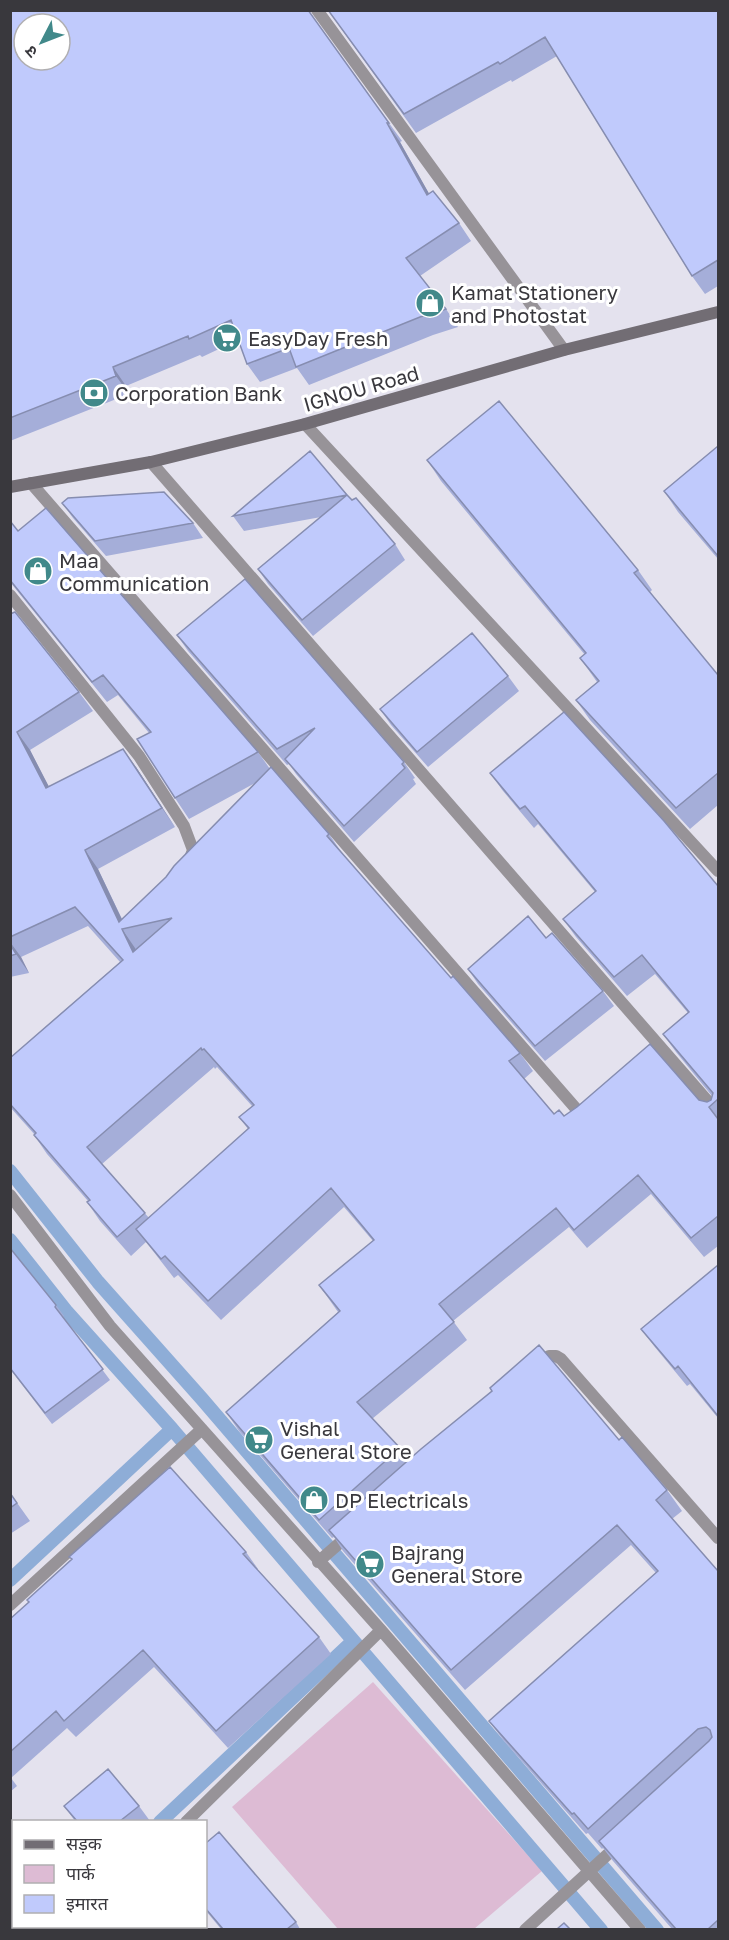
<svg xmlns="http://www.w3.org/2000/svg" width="729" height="1940" font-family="'Golos Text','Noto Sans Devanagari',sans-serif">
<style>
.green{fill:#ddbbd4}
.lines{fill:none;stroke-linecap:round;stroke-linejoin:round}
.stream{stroke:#8eadd7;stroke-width:14}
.street{stroke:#979398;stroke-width:12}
.secondary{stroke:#726d74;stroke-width:12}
.wall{fill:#a5aed9;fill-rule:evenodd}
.shaded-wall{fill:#868db0}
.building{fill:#c0cafc;stroke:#868db0;stroke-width:1.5;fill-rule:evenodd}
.labels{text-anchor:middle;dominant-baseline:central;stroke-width:6;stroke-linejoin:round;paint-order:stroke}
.poi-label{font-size:20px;fill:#39383d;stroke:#fff;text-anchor:start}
.street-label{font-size:20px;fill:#39383d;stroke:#fff}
</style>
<rect width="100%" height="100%" fill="#e4e2ee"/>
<path class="green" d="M373,1682L542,1871L474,1929H338L232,1807Z"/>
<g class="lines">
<path class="stream" d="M10,1171L98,1282L202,1399L657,1930
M10,1240L67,1312L172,1429L601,1930
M10,1580L172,1429
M160,1822L353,1641
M45,1930L48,1926"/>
<path class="street" d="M317,10L564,350
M305,424L718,871
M151,462L718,1113
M31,483L585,1119
M10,595L139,756L184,826L193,850L189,861
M10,1195L110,1326L381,1630L640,1930
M536,1368L549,1356H556L561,1359L718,1538
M318,1562L351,1533
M10,1605L202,1429
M186,1822L381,1630
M77,1930L80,1926
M525,1930L619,1844"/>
<path class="secondary" d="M10,487L151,462L305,424L564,350L718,312"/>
</g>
<path class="wall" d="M10,10H310V14L402,141L400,142L429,194L459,223L471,241L420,276L446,309L458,327L433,335L309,385L297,368L260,382L247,364L238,340L202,357L200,355L126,386L129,394L10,441Z
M328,10H718V286L705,294L692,276L557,56L512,82L511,80L416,133Z
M718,446V559L678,512L664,491Z
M310,451L352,500L395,544L405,560L313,636L268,584L258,569L321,517L244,531L233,516Z
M427,460L638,570L652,590L650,592L718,675V805L690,829L590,720L576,700L597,682L580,658L585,655L441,481Z
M62,503L193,523L203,538L106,556L73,518Z
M10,521L18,531L258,752L270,769L329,834L342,853L451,978L520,1053L533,1071L524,1079L554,1114L564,1116L699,1100L707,1102L711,1100L712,1096L676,1052L663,1034L688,1013L655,974L627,996L576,937L563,919L595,892L538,824L534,828L503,791L490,773L718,886V1246L704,1257L651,1194L587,1248L569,1227L453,1321L467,1340L372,1419L400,1448L408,1460L619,1440L667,1490L682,1511L672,1519L718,1571V1929H672L613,1861L603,1848L602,1849L588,1833L586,1834L504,1741L489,1721L656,1573L631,1545L465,1690L343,1551L334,1537L332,1538L239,1431L226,1412L338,1312L319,1285L373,1241L344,1207L221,1320L178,1275L174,1278L146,1242L131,1256L100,1221L87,1202L88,1201L47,1154L34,1135H35L10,1107V1058L120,962L88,926L21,957L29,973L10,977V614L79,692L93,711L30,750L48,786L136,767L175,827L98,869L122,919L166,877L257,782L189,819L175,798L149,733L118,695L107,702L10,582ZM214,1067L215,1069L217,1067L252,1106L239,1117L248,1129L149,1218L102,1164Z
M177,635L404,762L415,778L413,779L416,784L354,842L296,774L289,764L287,765L188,651Z
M508,676L519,691L428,767L391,725L380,709Z
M546,938L603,991L614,1006L545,1061L478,984L468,969Z
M10,1248L56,1305L64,1316L63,1317L110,1380L52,1424L10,1369Z
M718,1265V1418L690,1384L687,1386L654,1346L641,1329Z
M10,1493L30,1521L10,1534Z
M246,1552L258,1569H257L319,1637L331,1654L228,1748L154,1667L76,1737L67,1728L11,1778L17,1786L10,1792V1619Z
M64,1806H139L150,1821H75Z
M206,1843L296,1922L300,1929H221L206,1911Z"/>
<path class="shaded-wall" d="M387,123L400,142L440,213L427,195Z
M113,367L126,386L129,394L116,376Z
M17,732L30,750L59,806L46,788Z
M123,749L136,767L175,827L162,808Z
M85,850L98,869L126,928L119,922Z
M122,929L135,948L146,970L133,952Z
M10,942L21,957L29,973L16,954Z"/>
<path class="building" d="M10,10H308L389,123H387L427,195L433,191L459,223L406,258L446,309L420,317L296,367L289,348L247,364L231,320L189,339L188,336L113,367L116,376L10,418ZM24,24H60V60H24Z
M328,10H718V260L692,276L545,37L500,64L498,62L404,114Z
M499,401L638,570L634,573L718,675V773L676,808L576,700L599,681L580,658L586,653L427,460Z
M718,446V556L664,491Z
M310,451L347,495L233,516Z
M164,492L193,523L95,541L62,503L68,498Z
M347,495L352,500L356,498L395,544L302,620L258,569Z
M46,508L258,752L175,798L137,739L151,732L103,675L92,682L10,580V521L18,531Z
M245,579L404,762L402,764L405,768L344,826L285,759L315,728L277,749L177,635Z
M15,612L79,692L17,732L46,788L123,749L162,808L85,850L119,922L166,877L174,866L271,767L329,834L327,836L451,978L453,976L520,1053L509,1061L554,1114L559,1110L564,1116L577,1107L650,1044L699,1100L707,1102L711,1100L713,1093L663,1034L689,1012L642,955L614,977L563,919L596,891L525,806L520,809L490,773L564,712L664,821L718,886V1099L709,1107L718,1119V1216L691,1238L638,1175L574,1230L556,1208L439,1304L454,1322L357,1402L400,1448L319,1520L226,1412L340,1311L319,1285L374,1240L331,1188L208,1301L165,1256L161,1259L136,1229L249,1128L239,1117L254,1105L204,1049L202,1050L201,1048L87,1147L145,1213L117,1237L87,1202L90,1200L34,1135L36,1133L10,1104V1058L123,960L75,907L10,937V614ZM172,918L133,952L122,929Z
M472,633L508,676L417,752L380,709Z
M528,916L546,938L552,933L603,991L535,1046L468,969Z
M10,944L16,954L10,956Z
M10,1248L56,1305L55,1307L103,1369L45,1413L10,1368Z
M718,1265V1416L678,1366L675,1369L641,1329Z
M539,1345L619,1440L622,1437L667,1490L656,1500L718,1571V1920L708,1929H676L599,1841L709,1741L712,1737L710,1730L706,1727L698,1729L588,1829L574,1813L572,1814L489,1721L658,1571L617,1525L451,1670L329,1530L421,1449L492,1391L490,1388Z
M170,1467L246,1552L243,1554L319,1637L216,1731L143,1650L64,1721L56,1711L10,1752V1619L29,1602L27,1600L72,1559L69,1557Z
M10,1493L17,1503L10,1508Z
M108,1769L139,1806L120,1821H77L64,1806Z
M219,1832L296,1922L287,1929H223L206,1909V1843Z
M564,1923L570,1929H557Z
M95,1926H123L126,1929H91Z"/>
<defs>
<g id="shop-disc" transform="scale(1.5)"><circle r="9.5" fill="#41898a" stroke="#fff"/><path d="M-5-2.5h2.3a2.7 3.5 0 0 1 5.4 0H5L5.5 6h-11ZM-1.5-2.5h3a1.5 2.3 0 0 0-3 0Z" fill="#fff"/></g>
<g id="supermarket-disc" transform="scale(1.5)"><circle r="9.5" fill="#41898a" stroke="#fff"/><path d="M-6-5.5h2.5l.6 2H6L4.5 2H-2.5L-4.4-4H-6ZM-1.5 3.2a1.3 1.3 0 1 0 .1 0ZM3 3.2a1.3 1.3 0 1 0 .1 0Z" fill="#fff"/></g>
<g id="bank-disc" transform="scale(1.5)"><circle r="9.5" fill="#41898a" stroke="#fff"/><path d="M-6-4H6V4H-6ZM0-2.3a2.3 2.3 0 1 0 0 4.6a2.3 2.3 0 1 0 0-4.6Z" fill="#fff"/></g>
</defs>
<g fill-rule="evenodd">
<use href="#shop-disc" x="430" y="303"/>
<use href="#supermarket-disc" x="227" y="338"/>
<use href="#bank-disc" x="94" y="393"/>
<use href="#shop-disc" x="38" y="571"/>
<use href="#supermarket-disc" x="259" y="1440"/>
<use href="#shop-disc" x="314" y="1500"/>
<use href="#supermarket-disc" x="370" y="1564"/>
</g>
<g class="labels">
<g class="poi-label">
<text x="451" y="292">Kamat Stationery<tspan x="451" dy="23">and Photostat</tspan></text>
<text x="248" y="338">EasyDay Fresh</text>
<text x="115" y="393">Corporation Bank</text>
<text x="59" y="560">Maa<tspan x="59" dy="23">Communication</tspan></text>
<text x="280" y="1428">Vishal<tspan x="280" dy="23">General Store</tspan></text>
<text x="335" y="1500">DP Electricals</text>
<text x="391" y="1552">Bajrang<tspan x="391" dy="23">General Store</tspan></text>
</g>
<g class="street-label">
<text transform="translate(361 388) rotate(-16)">IGNOU Road</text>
</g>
</g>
<rect width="729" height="1940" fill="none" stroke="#39383d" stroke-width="24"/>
<rect x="12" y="1820" width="195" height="108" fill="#ffffff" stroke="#b0afb1" stroke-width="1.5"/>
<rect x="24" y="1840" width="30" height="9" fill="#726d74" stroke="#b0afb1" stroke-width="1.5"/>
<text x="66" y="1850" font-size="18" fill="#39383d">सड़क</text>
<rect x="24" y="1865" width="30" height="18" fill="#ddbbd4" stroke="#b0afb1" stroke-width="1.5"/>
<text x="66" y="1880" font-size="18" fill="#39383d">पार्क</text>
<rect x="24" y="1895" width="30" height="18" fill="#c0cafc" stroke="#b0afb1" stroke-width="1.5"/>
<text x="66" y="1910" font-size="18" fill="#39383d">इमारत</text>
<g transform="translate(42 42) rotate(228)"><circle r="28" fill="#ffffff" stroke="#b0afb1" stroke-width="1.5"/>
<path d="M0-4.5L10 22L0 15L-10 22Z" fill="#41898a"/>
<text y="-9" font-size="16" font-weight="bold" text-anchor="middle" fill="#39383d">उ</text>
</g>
</svg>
